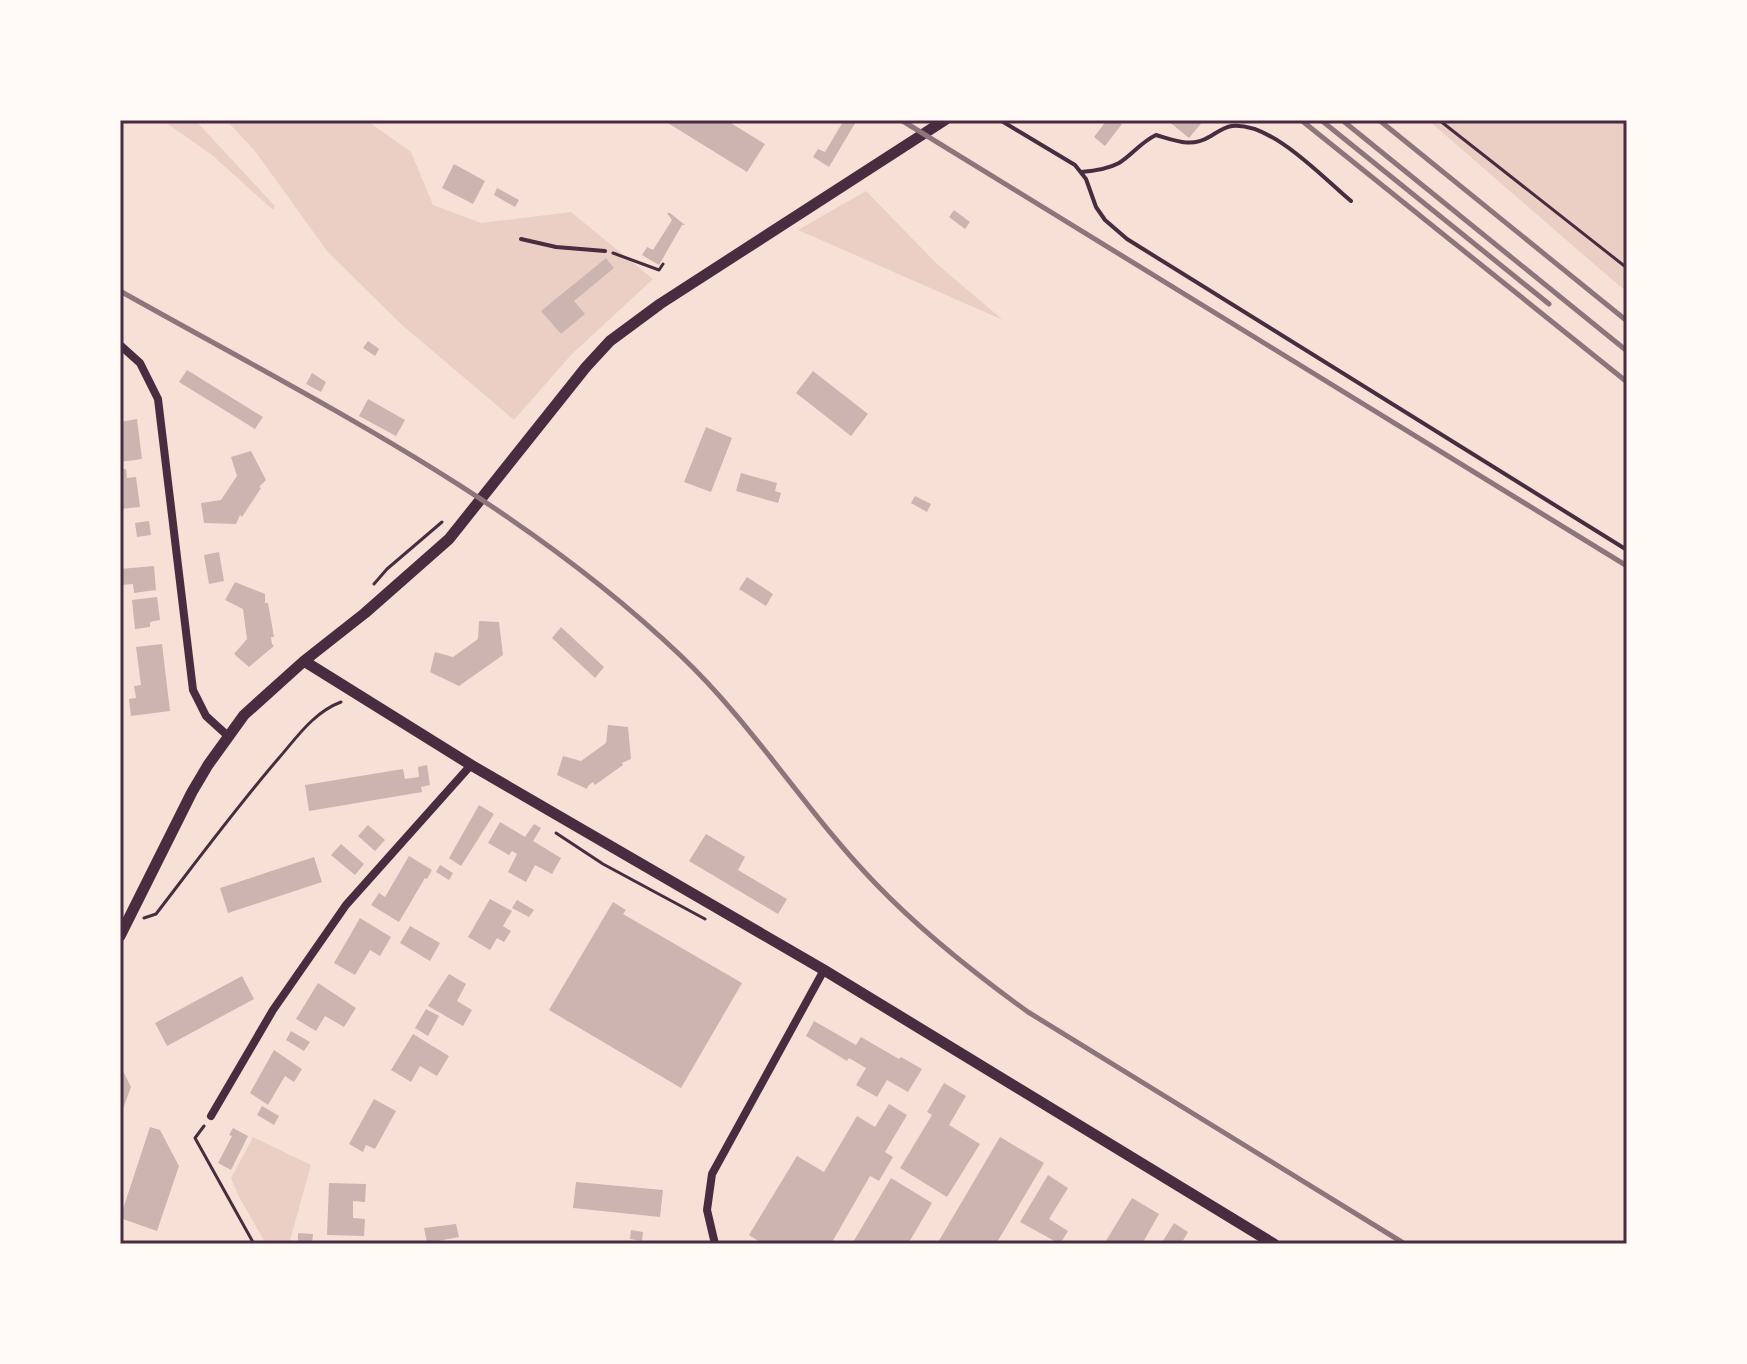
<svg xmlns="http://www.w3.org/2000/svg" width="1747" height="1364" font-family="'Source Serif 4',serif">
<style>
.green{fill:#ebcfc5}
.building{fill:#ccb4b1}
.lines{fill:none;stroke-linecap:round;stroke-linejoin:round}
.path{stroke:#4a2c40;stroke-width:3}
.service{stroke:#4a2c40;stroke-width:4}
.minor{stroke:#4a2c40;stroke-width:8}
.tertiary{stroke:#4a2c40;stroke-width:11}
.rail{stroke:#8f747c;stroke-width:5}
.neatline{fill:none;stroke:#4a2c40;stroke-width:3}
</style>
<rect width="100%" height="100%" fill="#f7e1d7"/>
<path class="green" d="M162,120H195L275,206L273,210L212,155Z
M226,120H366L411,152L433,205L481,223L571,212L653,279L571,355L514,420L402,325L327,251L255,151Z
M1428,120H1627V292L1602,271Z
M866,191L938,265L1003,320L798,230Z
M253,1137L311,1165L289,1244H266L238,1195L231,1178Z"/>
<path class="building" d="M663,120H726L765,144L747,172Z
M844,120H857L829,167L813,157L818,149L825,152Z
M1107,120H1116L1122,124L1105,146L1094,137Z
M1167,120H1204L1189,138Z
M454,164L485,181L473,204L442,188Z
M497,188L519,200L515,207L494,195Z
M954,210L970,222L965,229L949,217Z
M667,213H670L685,225H682L659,265L642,255L647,247L653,250L672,220Z
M606,258L614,268L574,301L585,314L561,334L541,311Z
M368,341L379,349L375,356L363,348Z
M187,370L263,417L255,429L179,382Z
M813,371L868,414L851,436L796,393Z
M312,373L326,382L321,392L306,384Z
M368,399L405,420L396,436L359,416Z
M137,419L142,459L120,462V422Z
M706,427L732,438L711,492L684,482Z
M251,451L266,480L259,487L261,488L242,517L240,515L236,524L204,523L201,503L221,500L237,476L231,457Z
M120,469H126L127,478L136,477L140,507L120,509Z
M741,473L777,483L775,491L781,493L778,503L736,491Z
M915,496L931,504L927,512L911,503Z
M149,521L151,535L137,537L135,523Z
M219,552L224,581L209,584L204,555Z
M154,566L156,590L134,593L133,584L120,585V569Z
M747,577L773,594L766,606L739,589Z
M235,582L265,594V603H268L274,637H271L272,644L274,646L249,667L234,654L247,639L243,609L225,600Z
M157,597L160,620L150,622V627L135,629L132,600Z
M479,621L499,622L503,655L459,686L430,672L435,652L453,657L478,639Z
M561,627L604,667L595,678L552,638Z
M162,644L170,711L131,716L129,699L136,698L134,686L141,685L136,647Z
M608,725L628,727L631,759L622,763L623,765L595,785L593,782L588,786L587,789L557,775L563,756L581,761L606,743Z
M427,765L430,785L421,787L422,792L309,811L305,785L403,769L405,779L419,777L418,767Z
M479,805L494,814L461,866L449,858Z
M500,822L525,837L534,824L541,828L533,841L561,858L552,874L535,865L526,882L508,872L517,854L512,851L509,855L488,843Z
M368,825L385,840L375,851L358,836Z
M706,834L745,857L738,870L787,899L778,914L689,861Z
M341,844L364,864L355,875L331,855Z
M409,856L432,870L427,879L425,878L399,922L371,905L379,893L385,897Z
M314,857L322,882L228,913L220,888Z
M440,865L453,873L449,880L436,872Z
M490,899L512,911L503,926L511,931L504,942L497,938L490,950L468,937Z
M517,900L534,910L529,917L512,908Z
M613,902L626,910L623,914L742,983L681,1088L549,1010Z
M360,918L391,937L380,956L370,950L355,975L334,963Z
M410,926L440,943L430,961L400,943Z
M449,974L466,984L457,1001L472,1010L463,1026L428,1006Z
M242,976L254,999L167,1046L155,1023Z
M318,983L356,1008L344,1027L325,1016L316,1031L296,1019Z
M426,1009L439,1016L428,1036L415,1028Z
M814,1021L856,1045L861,1037L899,1059L901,1057L922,1069L908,1092L887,1080L877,1097L856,1085L866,1068L849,1058L847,1061L806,1036Z
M291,1031L310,1042L304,1051L286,1040Z
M413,1034L449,1056L437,1076L420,1066L411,1082L391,1070Z
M274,1050L302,1069L294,1082L285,1076L268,1105L250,1093Z
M120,1065L131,1087L120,1117Z
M944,1083L966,1096L949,1125L980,1144L947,1197L900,1168L932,1115L927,1112Z
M374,1099L396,1111L375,1149L366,1145L363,1152L349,1144Z
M889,1104L907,1115L885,1152L893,1157L879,1181L870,1176L831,1244H763L749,1235L797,1156L824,1172L857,1116L875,1127Z
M262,1106L279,1116L274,1125L257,1115Z
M150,1127L160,1130L179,1166L157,1231L120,1218Z
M233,1128L248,1136L231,1170L218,1163L232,1136L229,1135Z
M1000,1137L1044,1163L996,1244H937Z
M1048,1175L1068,1188L1049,1219L1068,1231L1060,1244L1020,1222Z
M891,1178L932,1203L908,1244H852Z
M576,1182L663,1190L660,1217L573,1208Z
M329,1183L366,1184L365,1202L353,1201V1218L365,1219L364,1236L327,1235Z
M1132,1198L1159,1214L1142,1244H1104Z
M1174,1223L1188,1232L1181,1244H1161Z
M456,1224L459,1237L427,1243L424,1228Z
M631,1230L643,1232L642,1241L630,1239Z
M298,1233L313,1234L312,1244H298Z"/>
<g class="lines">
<path class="path" d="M1439,120L1627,268
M613,253L659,270L663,264
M374,584L387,569L442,522
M556,833L603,864L705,919
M144,918L156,914C196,862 235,809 278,759C297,737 314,712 341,702
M204,1126L195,1138L254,1244"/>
<path class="service" d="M1000,120L1075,165L1086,179L1096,207L1105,220L1127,239L1627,550
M1081,172C1093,171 1108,169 1119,163C1132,155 1141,142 1156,135C1174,140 1191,148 1209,137C1216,133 1224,127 1232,126C1272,122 1322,177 1351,201
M521,239L556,247L605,251"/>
<path class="minor" d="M120,345L140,363L158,399L193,690L206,716L228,736
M211,1116L273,1010L346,905L471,765
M715,1244L707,1210L712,1174L824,970"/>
<path class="tertiary" d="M304,661L471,765L824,970L1274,1244
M120,936L192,792L208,765L244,715L304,661L365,613L449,539L586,367L610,341L660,304L945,120"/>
<path class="rail" d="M901,120L1627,566
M1301,120L1627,382
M1321,120L1549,304
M1342,120L1627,351
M1379,120L1627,321
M120,291C314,400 518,500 680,655C753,724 806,812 876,884C922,932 974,973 1028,1012L1405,1244"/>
</g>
<rect width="1747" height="1364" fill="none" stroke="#fffaf5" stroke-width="244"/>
<rect x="122" y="122" width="1503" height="1120" class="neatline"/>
</svg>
